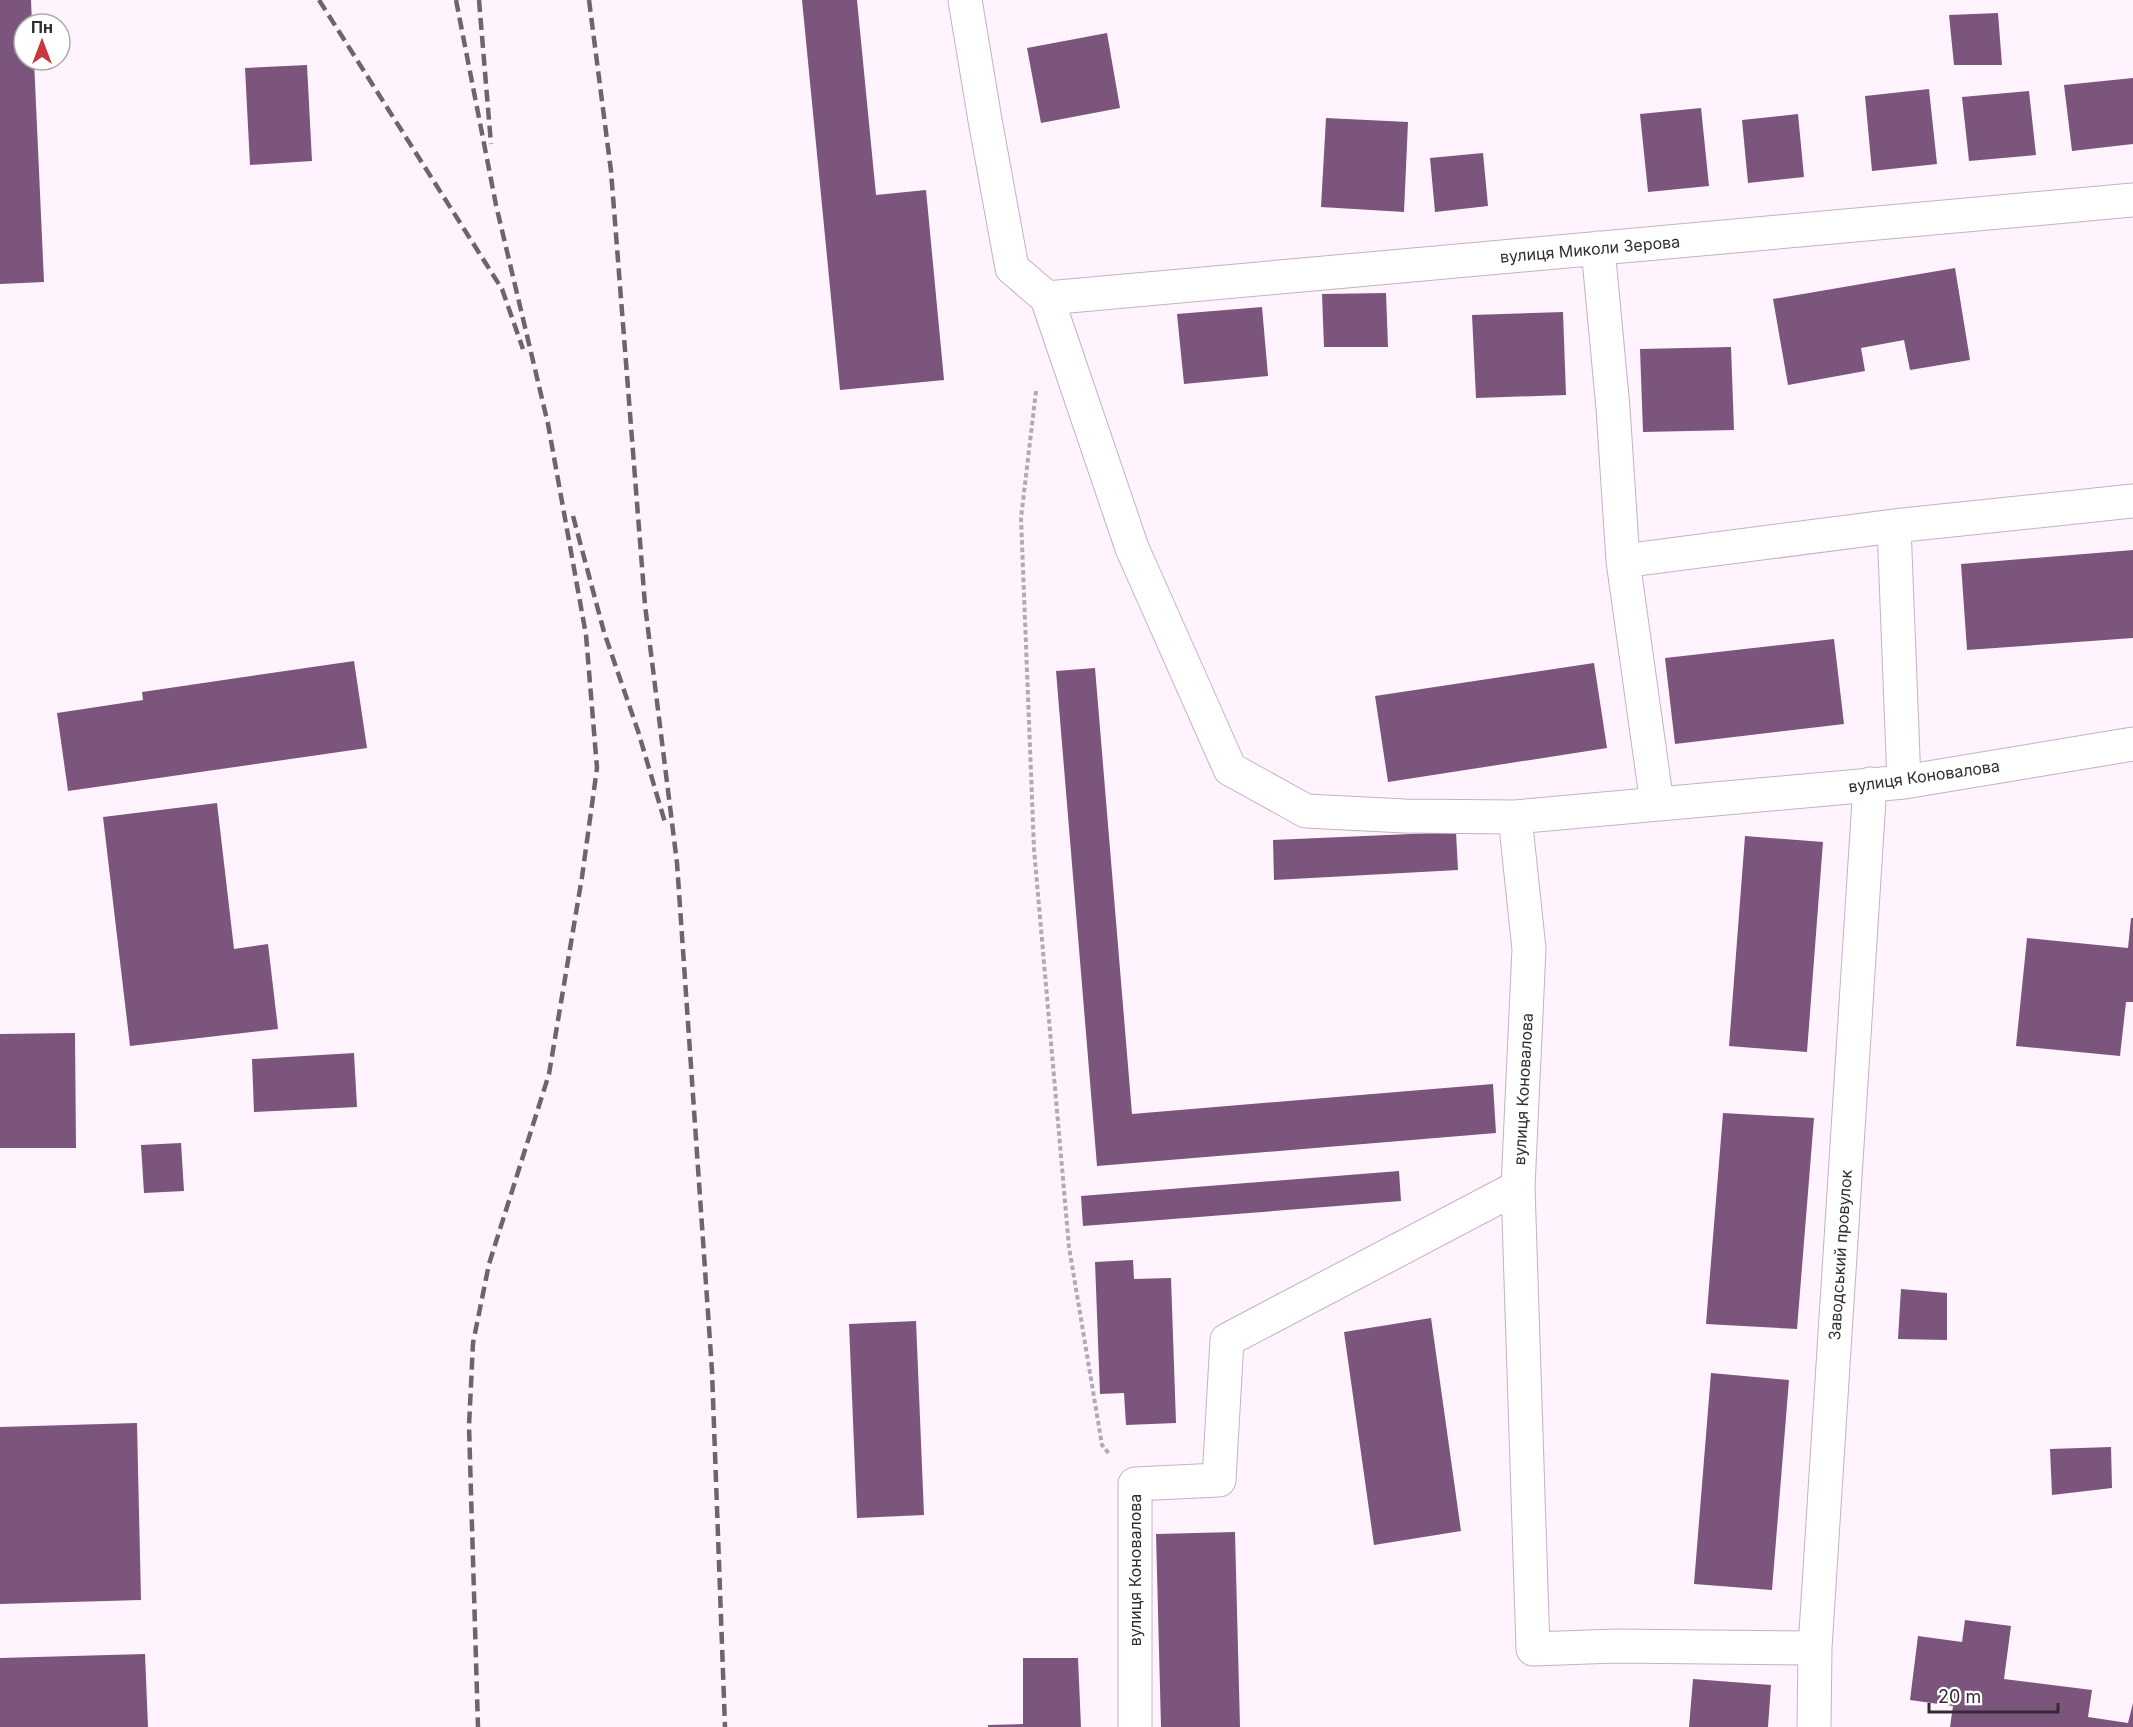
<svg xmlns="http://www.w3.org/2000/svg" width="2133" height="1727" font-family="Inter,sans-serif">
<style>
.building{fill:#7c557d}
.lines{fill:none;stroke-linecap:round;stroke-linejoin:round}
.minor-casing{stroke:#c4b2c3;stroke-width:35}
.path{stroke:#b3a9b2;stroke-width:4;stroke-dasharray:4.5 3;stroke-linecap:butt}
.minor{stroke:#fff;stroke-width:33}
.rail{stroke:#6d646c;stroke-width:4.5;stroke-dasharray:12 6;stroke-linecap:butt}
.labels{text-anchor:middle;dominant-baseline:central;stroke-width:6;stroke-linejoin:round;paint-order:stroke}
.street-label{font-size:16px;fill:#332c33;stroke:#fff}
</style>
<rect width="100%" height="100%" fill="#fff3fe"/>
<path class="building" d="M0,0H31L32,24H24V60H34L44,282L0,284Z
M802,0H857L876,195L926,190L944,380L840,390Z
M1998,13L2002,65H1954L1949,15Z
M1107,33L1120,108L1041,123L1027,48Z
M307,65L312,161L250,165L245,68Z
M2133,78V144L2072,151L2064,85Z
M1929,89L1937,164L1872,171L1865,96Z
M2029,91L2036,155L1969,161L1962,97Z
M1701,108L1709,186L1648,192L1640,114Z
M1798,114L1804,177L1748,183L1742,120Z
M1326,118L1408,122L1404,212L1321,207Z
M1483,153L1488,206L1435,212L1430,158Z
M1955,268L1970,360L1910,370L1904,340L1861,348L1865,371L1788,385L1773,299Z
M1386,293L1388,347H1324L1322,294Z
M1262,307L1268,376L1184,384L1177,314Z
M1563,312L1566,395L1476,398L1472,315Z
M1731,347L1734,430L1643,432L1640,349Z
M2133,550V638L1967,650L1961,564Z
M1834,639L1844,724L1675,744L1665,658Z
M354,661L367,748L68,791L57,713L143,700L142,692Z
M1594,663L1607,748L1388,782L1375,696Z
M1095,668L1132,1114L1493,1084L1496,1133L1097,1166L1056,671Z
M217,803L234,949L268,944L278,1029L130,1046L103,817Z
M1456,832L1458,870L1274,880L1273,840Z
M1745,836L1823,842L1807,1052L1729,1046Z
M2131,918H2133V1002H2126L2120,1056L2016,1046L2027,938L2128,948Z
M75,1033L76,1148H0V1034Z
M354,1053L357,1107L254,1112L252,1059Z
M1723,1113L1814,1118L1797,1329L1706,1324Z
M181,1143L184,1191L144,1193L141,1145Z
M1399,1171L1401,1201L1083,1226L1081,1196Z
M1133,1260L1134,1279L1171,1278L1176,1423L1126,1425L1124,1393L1100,1394L1095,1262Z
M1901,1289L1947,1293V1340L1898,1339Z
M1431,1318L1461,1531L1374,1545L1344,1332Z
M916,1321L924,1515L857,1518L849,1324Z
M1711,1373L1789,1380L1772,1590L1694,1584Z
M137,1423L141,1600L0,1604V1427Z
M2111,1447L2112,1488L2052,1495L2050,1449Z
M1235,1532L1240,1727H1161L1156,1534Z
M1965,1620L2011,1626L2004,1679L2092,1690L2088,1717L2128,1723L2133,1703V1727H1950L1953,1706L1910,1700L1918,1636L1962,1642Z
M145,1654L148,1727H0V1658Z
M1023,1658H1078L1081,1727H988V1725L1023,1724Z
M1693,1679L1771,1685L1768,1727H1689Z"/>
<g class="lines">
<g class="minor-casing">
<path id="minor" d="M965,0L985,120L1012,268L1047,298L1132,548L1230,769L1306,811L1405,816L1515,817
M1598,248L1613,408L1623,561L1657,804
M1047,298L2133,200
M1894,526L2133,501
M1623,561L1894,526L1904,782
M1815,1648L1616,1646L1533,1649L1518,1187L1529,949L1515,817L1904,782L2133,744
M1135,1727V1484L1219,1480L1227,1340L1518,1187
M1814,1727L1815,1648L1870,784"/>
</g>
<path class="path" d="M1036,391L1021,518L1034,849L1069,1247L1102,1445L1110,1455"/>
<use href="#minor" class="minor"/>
<path class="rail" d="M319,0L502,289L523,349
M456,0L496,205L548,424L586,635L597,768L582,877L549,1074L489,1264L473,1343L469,1426L478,1727
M479,0L491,144
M589,0L611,171L645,605L677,863L712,1371L725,1727
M573,516L604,632L638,731L666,826"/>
</g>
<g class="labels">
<g class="street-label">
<text transform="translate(1590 249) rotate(-5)">вулиця Миколи Зерова</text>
<text transform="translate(1924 776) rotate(-8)">вулиця Коновалова</text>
<text transform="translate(1523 1089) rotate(-87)">вулиця Коновалова</text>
<text transform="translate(1840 1255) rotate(-86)">Заводський провулок</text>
<text transform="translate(1135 1570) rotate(-90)">вулиця Коновалова</text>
</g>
</g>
<g transform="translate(42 42)"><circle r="28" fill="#ffffff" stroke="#adabad" stroke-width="1.5"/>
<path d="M0-4.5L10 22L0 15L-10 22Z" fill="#c7383d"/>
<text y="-9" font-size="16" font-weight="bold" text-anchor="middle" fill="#332c33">Пн</text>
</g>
<path d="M1929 1703v9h129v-9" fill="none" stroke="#332c33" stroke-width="3"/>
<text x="1938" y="1703" font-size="18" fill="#332c33" stroke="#ffffff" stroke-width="4.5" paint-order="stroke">20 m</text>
</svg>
